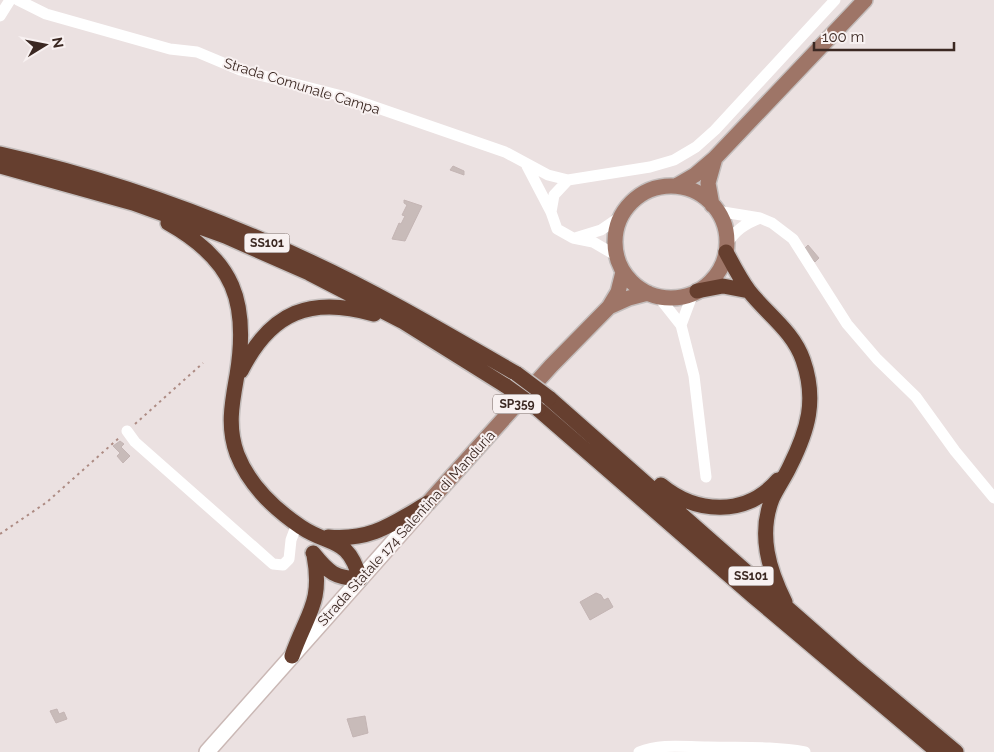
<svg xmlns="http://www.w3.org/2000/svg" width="994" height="752" font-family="Raleway,sans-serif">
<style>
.building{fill:#c8bbb9;stroke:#c4b5b4}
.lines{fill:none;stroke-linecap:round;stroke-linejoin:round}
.secondary-casing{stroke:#cab8b5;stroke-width:18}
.primary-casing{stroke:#c4bebd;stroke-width:18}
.highway-casing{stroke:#c4bebd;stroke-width:18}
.path{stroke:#ad8b83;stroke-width:2;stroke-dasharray:2.5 4;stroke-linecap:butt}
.street{stroke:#fff;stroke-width:11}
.secondary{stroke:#fff;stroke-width:15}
.primary{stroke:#9e7567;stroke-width:15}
.highway{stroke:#663f2f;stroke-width:15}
.highway-bridge-casing{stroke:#c4bebd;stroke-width:18;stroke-linecap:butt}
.highway-bridge{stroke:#663f2f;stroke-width:15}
.labels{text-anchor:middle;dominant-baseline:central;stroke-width:4;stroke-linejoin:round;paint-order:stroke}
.shield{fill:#f8f1f1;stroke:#746460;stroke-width:1}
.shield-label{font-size:12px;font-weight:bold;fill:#3b2822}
.street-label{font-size:14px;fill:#3b2822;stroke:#f8f1f1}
</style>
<rect width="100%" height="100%" fill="#ebe1e1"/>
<path class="building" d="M453,166L464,171V175L450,170Z
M404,200L422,206L405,241L392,239L399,223L401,224L405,216L402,215L407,205L404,203Z
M808,245L819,258L815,262L803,250Z
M120,441L124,444L121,447L130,456L123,463L117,456L120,453L113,446Z
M596,593L601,595L604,600L608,598L613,607L590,620L580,602Z
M57,709L59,714L64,712L67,719L56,723L50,711Z
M365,716L368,733L353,737L347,719Z"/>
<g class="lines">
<g class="secondary-casing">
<path id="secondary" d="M207,752L425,506"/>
</g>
<g class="primary-casing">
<path id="primary" d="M676,186L695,175L715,158L865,0
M615 242a56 56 0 1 1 112 0a56 56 0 1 1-112 0Z
M712,205L708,183L715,158
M609,307L629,298L648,293
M428,503L551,366L609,307L618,292L623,272"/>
</g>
<g class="highway-casing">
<path id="highway" d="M0,154C107,178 211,215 311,262C382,295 449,335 517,374
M0,166L133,203L225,236L309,273L402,321L506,386
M168,223C234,260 249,302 237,375C232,403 227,427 237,454C249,485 273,508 301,527C331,547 348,536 360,579C335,578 329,573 313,553
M726,252C733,265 740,279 749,291C767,314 793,331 803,360C817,400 808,430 790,466C785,477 777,488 772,499C758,535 769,570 785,602
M697,291L723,286L749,291
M241,371C271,311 311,296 374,314
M549,398L852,665L956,752
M538,409L753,596L938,752
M661,485C696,514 746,517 778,480
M328,537C371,541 392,524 428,503
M292,656C307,613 323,603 314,555"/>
</g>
<path class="path" d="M135,424L203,363
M0,534L47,502L120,437"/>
<path class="street" d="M18,0L46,14L170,49L197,52L240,70L346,97L505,152L548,175L568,180
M0,16L10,0
M527,166L551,212
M717,211L760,218L772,223L793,239L847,324L877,359L916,397L955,451L994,498
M575,238L601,230L620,217
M726,245C735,231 744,224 760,218
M617,256L593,242L573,238L557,229L551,212L554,195L568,180L650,167L674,160L696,147L715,130L835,0
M658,296L681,325L694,376L706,477
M681,325L693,293
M127,431L135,442L273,564L283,565L289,559L291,540L297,524
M639,752C662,743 684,747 708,747C741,748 772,746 805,752"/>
<use href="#secondary" class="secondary"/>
<use href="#primary" class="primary"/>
<use href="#highway" class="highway"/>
<g class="highway-bridge-casing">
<path id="highway-bridge" d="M517,374L549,398
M506,386L538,409"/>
</g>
<use href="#highway-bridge" class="highway-bridge"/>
</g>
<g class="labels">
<g class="shield">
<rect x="244.5" y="233.5" width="45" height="19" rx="4"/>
<rect x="493" y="394.5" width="48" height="19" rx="4"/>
<rect x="728.5" y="566.5" width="45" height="19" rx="4"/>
</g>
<g class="shield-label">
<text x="267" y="243">SS101</text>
<text x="517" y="404">SP359</text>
<text x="751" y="576">SS101</text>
</g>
<g class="street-label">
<text transform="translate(302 86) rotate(17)">Strada Comunale Campa</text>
<text transform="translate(406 528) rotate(-48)">Strada Statale 174 Salentina di Manduria</text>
</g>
</g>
<g transform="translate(45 45) rotate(80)" stroke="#f8f1f1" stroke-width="4" paint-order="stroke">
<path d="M0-4L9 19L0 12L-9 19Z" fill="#3b2822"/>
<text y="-8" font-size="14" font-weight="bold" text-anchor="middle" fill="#3b2822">N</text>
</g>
<path d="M814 42v8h140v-8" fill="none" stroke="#3b2822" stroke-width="2.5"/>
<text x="822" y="42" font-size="15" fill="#3b2822" stroke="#f8f1f1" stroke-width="4" paint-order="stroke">100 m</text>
</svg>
